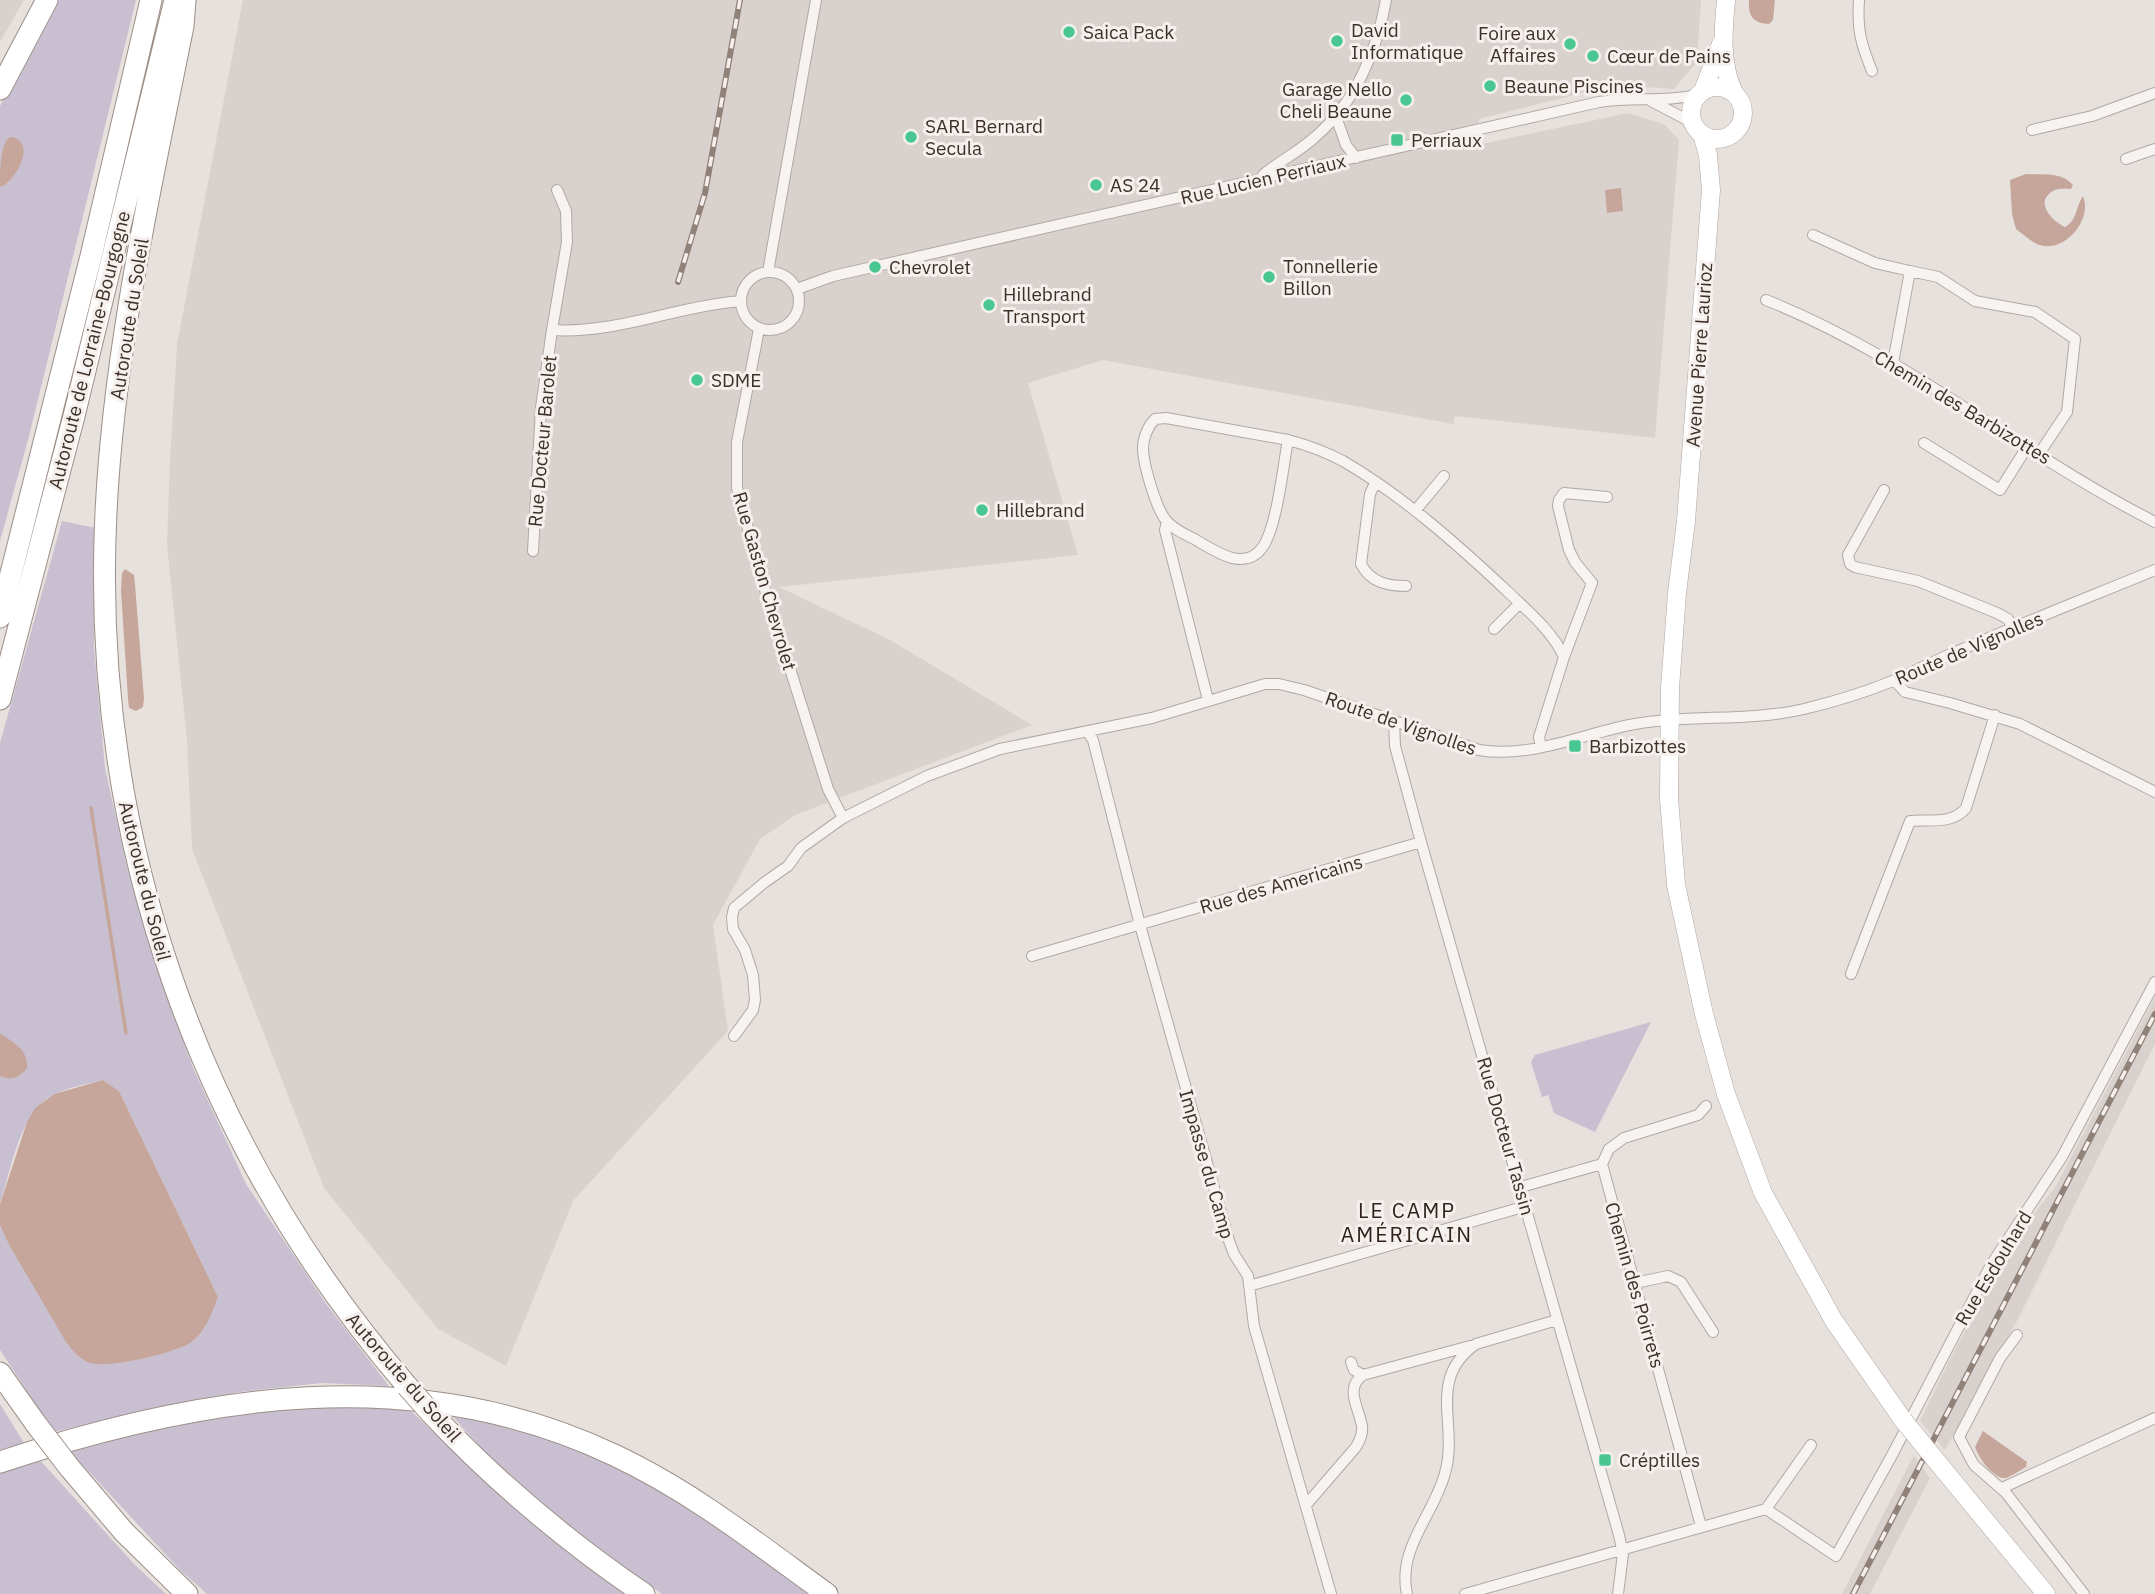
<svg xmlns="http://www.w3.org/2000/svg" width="2155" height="1594" font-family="'IBM Plex Sans',sans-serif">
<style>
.built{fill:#d9d1cd}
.green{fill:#c8c0d1}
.water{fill:#c6a69b}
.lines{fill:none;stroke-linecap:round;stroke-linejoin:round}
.stream{stroke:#c6a69b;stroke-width:3.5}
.minor-casing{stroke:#b1a8a4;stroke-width:12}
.primary-casing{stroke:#b2a59e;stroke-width:19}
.motorway-casing{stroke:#9d8e87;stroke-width:23}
.minor{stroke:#f6f3f1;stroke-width:10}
.primary{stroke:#fff;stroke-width:18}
.motorway{stroke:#fff;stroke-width:21}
.rail-casing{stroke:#908179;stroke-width:6}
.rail{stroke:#f5f0ee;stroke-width:3.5;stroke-dasharray:10;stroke-linecap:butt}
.primary-bridge-casing{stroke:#b2a59e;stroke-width:19;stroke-linecap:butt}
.motorway-bridge-casing{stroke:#9d8e87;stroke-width:23;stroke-linecap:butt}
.primary-bridge{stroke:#fff;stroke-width:18}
.motorway-bridge{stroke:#fff;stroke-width:21}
.poi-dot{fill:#49c793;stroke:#f5f0ee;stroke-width:2.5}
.labels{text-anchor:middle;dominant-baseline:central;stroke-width:6;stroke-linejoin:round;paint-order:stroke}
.poi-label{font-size:19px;fill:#3d3028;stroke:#f5f0ee;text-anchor:start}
.street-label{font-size:19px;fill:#3d3028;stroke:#f5f0ee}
.neighbourhood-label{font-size:21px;letter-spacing:2px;fill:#2e221b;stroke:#f5f0ee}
</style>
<rect width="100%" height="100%" fill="#e7e1de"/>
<path class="built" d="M0,0H24L0,42Z
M243,0H1701L1697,62L1674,89L1614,85L1479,119L1477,145L1628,113L1664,124L1679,140L1655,438L1455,416L1453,424L1103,360L1028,383L1078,555L779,587L890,640L1032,725L795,815L760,839L713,925L728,1031L573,1201L506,1366L438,1329L324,1188L192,849L187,741L167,545L170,460L177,344Z
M2155,997V1044L2017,1321L1945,1450L1920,1421L1948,1363L2015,1238L2056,1186Z
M1914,1455L1930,1478L1870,1594H1842Z"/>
<path class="green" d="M55,0H136L29,436L0,541V106Z
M62,521L96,528L94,647L105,768L127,867L156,967L194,1070L246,1184L327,1305L389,1386L322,1383L239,1392L143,1410L54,1432L0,1350V1225L8,1243L116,1363L174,1350L190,1342L218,1297L119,1091L103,1080C87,1084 70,1087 55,1094C20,1109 11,1171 0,1204V743Z
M1651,1022L1595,1132L1554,1113L1548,1095L1542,1097L1531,1062L1535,1055Z
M0,1404L24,1443L0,1450Z
M291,1405H399L413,1413L525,1518L626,1594H207L181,1571L68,1449L151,1428Z
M447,1410L551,1435L639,1476L733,1533L813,1594H662L578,1534L506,1475Z
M38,1458L135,1565L166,1594H0V1471Z"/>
<path class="water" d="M1749,0H1775L1773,20L1769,24C1752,23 1748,15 1749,0Z
M10,137C39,140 15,183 0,187C0,171 0,144 10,137Z
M2026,174C2041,175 2062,171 2073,185L2071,189C2065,189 2058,188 2053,191C2034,202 2052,221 2065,227C2077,221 2076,206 2083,196C2093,220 2064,253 2040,245C2032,243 2023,234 2016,229L2012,214L2010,180Z
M1621,188L1623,211L1607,213L1605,190Z
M125,569L134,575L135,584L144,699L143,707L136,711L129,708L128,699L121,591L122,573Z
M0,1033C15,1044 28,1049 27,1068C19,1078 12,1081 0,1076Z
M103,1080L119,1091L218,1297C212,1313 205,1333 190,1343C174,1353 108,1369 90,1363C79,1359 73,1351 66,1342L8,1243L0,1225V1204L27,1122L35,1108L54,1094Z
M1983,1431L2027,1462L2026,1467C2020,1470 2012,1476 2006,1478C1994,1480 1978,1457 1975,1447Z"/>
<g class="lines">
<path class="stream" d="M91,808L126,1033"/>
<g class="minor-casing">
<path id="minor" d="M1859,0C1857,30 1861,44 1872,71
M1651,101L1693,123
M1336,117L1346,145L1356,158
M2032,130L2092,116L2155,93
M2126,159L2155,149
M1263,180V175C1279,161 1299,152 1315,137C1355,103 1377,51 1386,0
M1813,235L1875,263L1910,271
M741 301a29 29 0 1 1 58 0a29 29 0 1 1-58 0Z
M768,272L816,0
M797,289L833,276L1599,102C1633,96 1666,103 1699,94
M1766,300C1907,356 2021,454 2155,522
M759,329L737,442V488L760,574L828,789L843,818L927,776L1000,749L1152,718L1265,684H1279L1304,690L1479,750C1531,759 1584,733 1635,724C1691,714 1749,722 1804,709C1833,702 1863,693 1890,682C1913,673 1935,660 1958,651C2023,623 2089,597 2155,570
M552,330L567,242L566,211L557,190
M1893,363L1910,271L1938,277L1975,301L2035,312L2075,339L2067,412L2039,454
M1288,440C1283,466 1277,528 1262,548C1244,572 1215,551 1196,540C1185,534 1172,529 1165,519C1156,507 1143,464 1143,448C1143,438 1148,426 1155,419L1166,418L1288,440C1307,445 1326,452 1343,461C1403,496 1458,545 1508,592C1528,611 1553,632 1564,657
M1924,443L2000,490L2027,447
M1375,483L1370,494L1361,564C1370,582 1387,586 1406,586
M1884,490L1848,555L1850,564L1855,567L1918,581L1997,613L2008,619L2013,628
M1415,511L1444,476
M1167,522L1165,530L1208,700
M533,551L541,408L552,330C616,334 677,306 740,301
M1494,629L1520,603
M1894,680L1905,692L1950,703L2020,724L2155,792
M1394,721L1395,746L1421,842L1619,1535L1623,1554L1618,1594
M1087,731L1093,740L1140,925L1229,1241L1234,1254L1248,1276L1254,1326L1331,1594
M1541,747L1539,737L1564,657L1592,583L1575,562L1569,550L1558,506L1559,500L1564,493L1607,497
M1032,956L1421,842
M1851,974L1910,821C1930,819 1952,825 1966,808L1995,715
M734,1036L753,1010L755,1000L753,975L745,950L733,929L732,917L734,908L765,882L788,866L801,848L843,818
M1521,1187L1602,1164
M1635,1283L1668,1276L1681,1282L1713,1332
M1249,1286L1526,1206
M2017,1335L2000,1358L1959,1437L1974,1465L2006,1493L2084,1594
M1351,1362L1354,1370L1363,1375
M2002,1488L2155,1418
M1306,1505L1356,1447C1360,1440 1363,1434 1362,1426C1359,1408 1344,1388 1363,1375L1470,1346
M1766,1509L1811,1445
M1701,1526L1602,1164L1609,1149L1624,1138L1698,1115L1706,1106
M1407,1594C1397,1548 1434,1515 1445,1473C1459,1425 1426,1379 1476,1344L1557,1320
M1465,1594L1766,1509L1836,1556L1891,1457L1991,1265L2062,1157L2155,982"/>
</g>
<g class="primary-casing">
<path id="primary" d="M1726,0C1723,32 1720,63 1734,93
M1691 113a26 26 0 1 1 52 0a26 26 0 1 1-52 0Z
M1703,91L1721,44
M1702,134L1708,155L1711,190L1686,521L1677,593L1670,688L1669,798L1676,885L1704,1014L1726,1094L1763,1193L1834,1321L1903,1420
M1943,1469L2046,1594"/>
</g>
<g class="motorway-casing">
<path id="motorway" d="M185,0L183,26C151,186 114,348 106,512C90,834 197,1141 407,1386
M0,89L47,0
M0,617L91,256L151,0
M0,699L74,416L175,0
M0,1373L36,1424
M430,1412C494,1480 566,1541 644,1594
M0,1462C201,1395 415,1360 614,1455C691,1491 758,1544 827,1594
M69,1467L124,1532L187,1594"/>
</g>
<use href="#minor" class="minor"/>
<use href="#primary" class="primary"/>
<use href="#motorway" class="motorway"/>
<g class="rail-casing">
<path id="rail" d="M678,282L705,193L740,0
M1853,1594L2155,1014"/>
</g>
<use href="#rail" class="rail"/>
<g class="primary-bridge-casing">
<path id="primary-bridge" d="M1903,1420L1943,1469"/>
</g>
<g class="motorway-bridge-casing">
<path id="motorway-bridge" d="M407,1386L430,1412
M36,1424L69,1467"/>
</g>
<use href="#primary-bridge" class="primary-bridge"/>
<use href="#motorway-bridge" class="motorway-bridge"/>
</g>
<g class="poi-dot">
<circle cx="1069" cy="32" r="7"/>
<circle cx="1337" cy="41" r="7"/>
<circle cx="1570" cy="44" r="7"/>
<circle cx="1593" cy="56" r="7"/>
<circle cx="1490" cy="86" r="7"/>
<circle cx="1406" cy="100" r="7"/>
<circle cx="911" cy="137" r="7"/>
<rect x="1390" y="133" width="14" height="14" rx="3.5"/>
<circle cx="1096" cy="185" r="7"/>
<circle cx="875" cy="267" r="7"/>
<circle cx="1269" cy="277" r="7"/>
<circle cx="989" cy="305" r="7"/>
<circle cx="697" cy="380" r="7"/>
<circle cx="982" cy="510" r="7"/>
<rect x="1568" y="739" width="14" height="14" rx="3.5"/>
<rect x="1598" y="1453" width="14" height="14" rx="3.5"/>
</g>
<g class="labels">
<g class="poi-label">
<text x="1351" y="30">David<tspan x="1351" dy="22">Informatique</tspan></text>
<text x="1083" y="32">Saica Pack</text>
<text x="1556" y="33" text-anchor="end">Foire aux<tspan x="1556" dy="22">Affaires</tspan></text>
<text x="1607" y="56">Cœur de Pains</text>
<text x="1504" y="86">Beaune Piscines</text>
<text x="1392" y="89" text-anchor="end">Garage Nello<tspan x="1392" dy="22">Cheli Beaune</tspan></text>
<text x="925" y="126">SARL Bernard<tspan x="925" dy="22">Secula</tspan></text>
<text x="1411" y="140">Perriaux</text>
<text x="1110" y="185">AS 24</text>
<text x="1283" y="266">Tonnellerie<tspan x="1283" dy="22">Billon</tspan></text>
<text x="889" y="267">Chevrolet</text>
<text x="1003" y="294">Hillebrand<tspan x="1003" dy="22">Transport</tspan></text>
<text x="711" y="380">SDME</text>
<text x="996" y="510">Hillebrand</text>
<text x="1589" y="746">Barbizottes</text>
<text x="1619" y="1460">Créptilles</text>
</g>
<g class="street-label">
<text transform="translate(1263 179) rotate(-13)">Rue Lucien Perriaux</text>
<text transform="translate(129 319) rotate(-81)">Autoroute du Soleil</text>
<text transform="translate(89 350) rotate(-76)">Autoroute de Lorraine-Bourgogne</text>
<text transform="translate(1699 355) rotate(-86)">Avenue Pierre Laurioz</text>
<text transform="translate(1963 407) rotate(31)">Chemin des Barbizottes</text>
<text transform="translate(542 441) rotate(-85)">Rue Docteur Barolet</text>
<text transform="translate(765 581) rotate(74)">Rue Gaston Chevrolet</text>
<text transform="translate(1969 648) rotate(-23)">Route de Vignolles</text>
<text transform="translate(1401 723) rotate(19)">Route de Vignolles</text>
<text transform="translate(145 881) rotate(76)">Autoroute du Soleil</text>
<text transform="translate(1281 884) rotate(-16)">Rue des Americains</text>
<text transform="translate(1506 1136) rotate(74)">Rue Docteur Tassin</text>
<text transform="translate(1207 1164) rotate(74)">Impasse du Camp</text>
<text transform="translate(1993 1268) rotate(-59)">Rue Esdouhard</text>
<text transform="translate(1635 1285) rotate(74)">Chemin des Poirrets</text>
<text transform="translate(404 1377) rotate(49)">Autoroute du Soleil</text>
</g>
<g class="neighbourhood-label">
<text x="1407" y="1210">LE CAMP<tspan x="1407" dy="24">AMÉRICAIN</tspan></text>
</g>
</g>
</svg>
